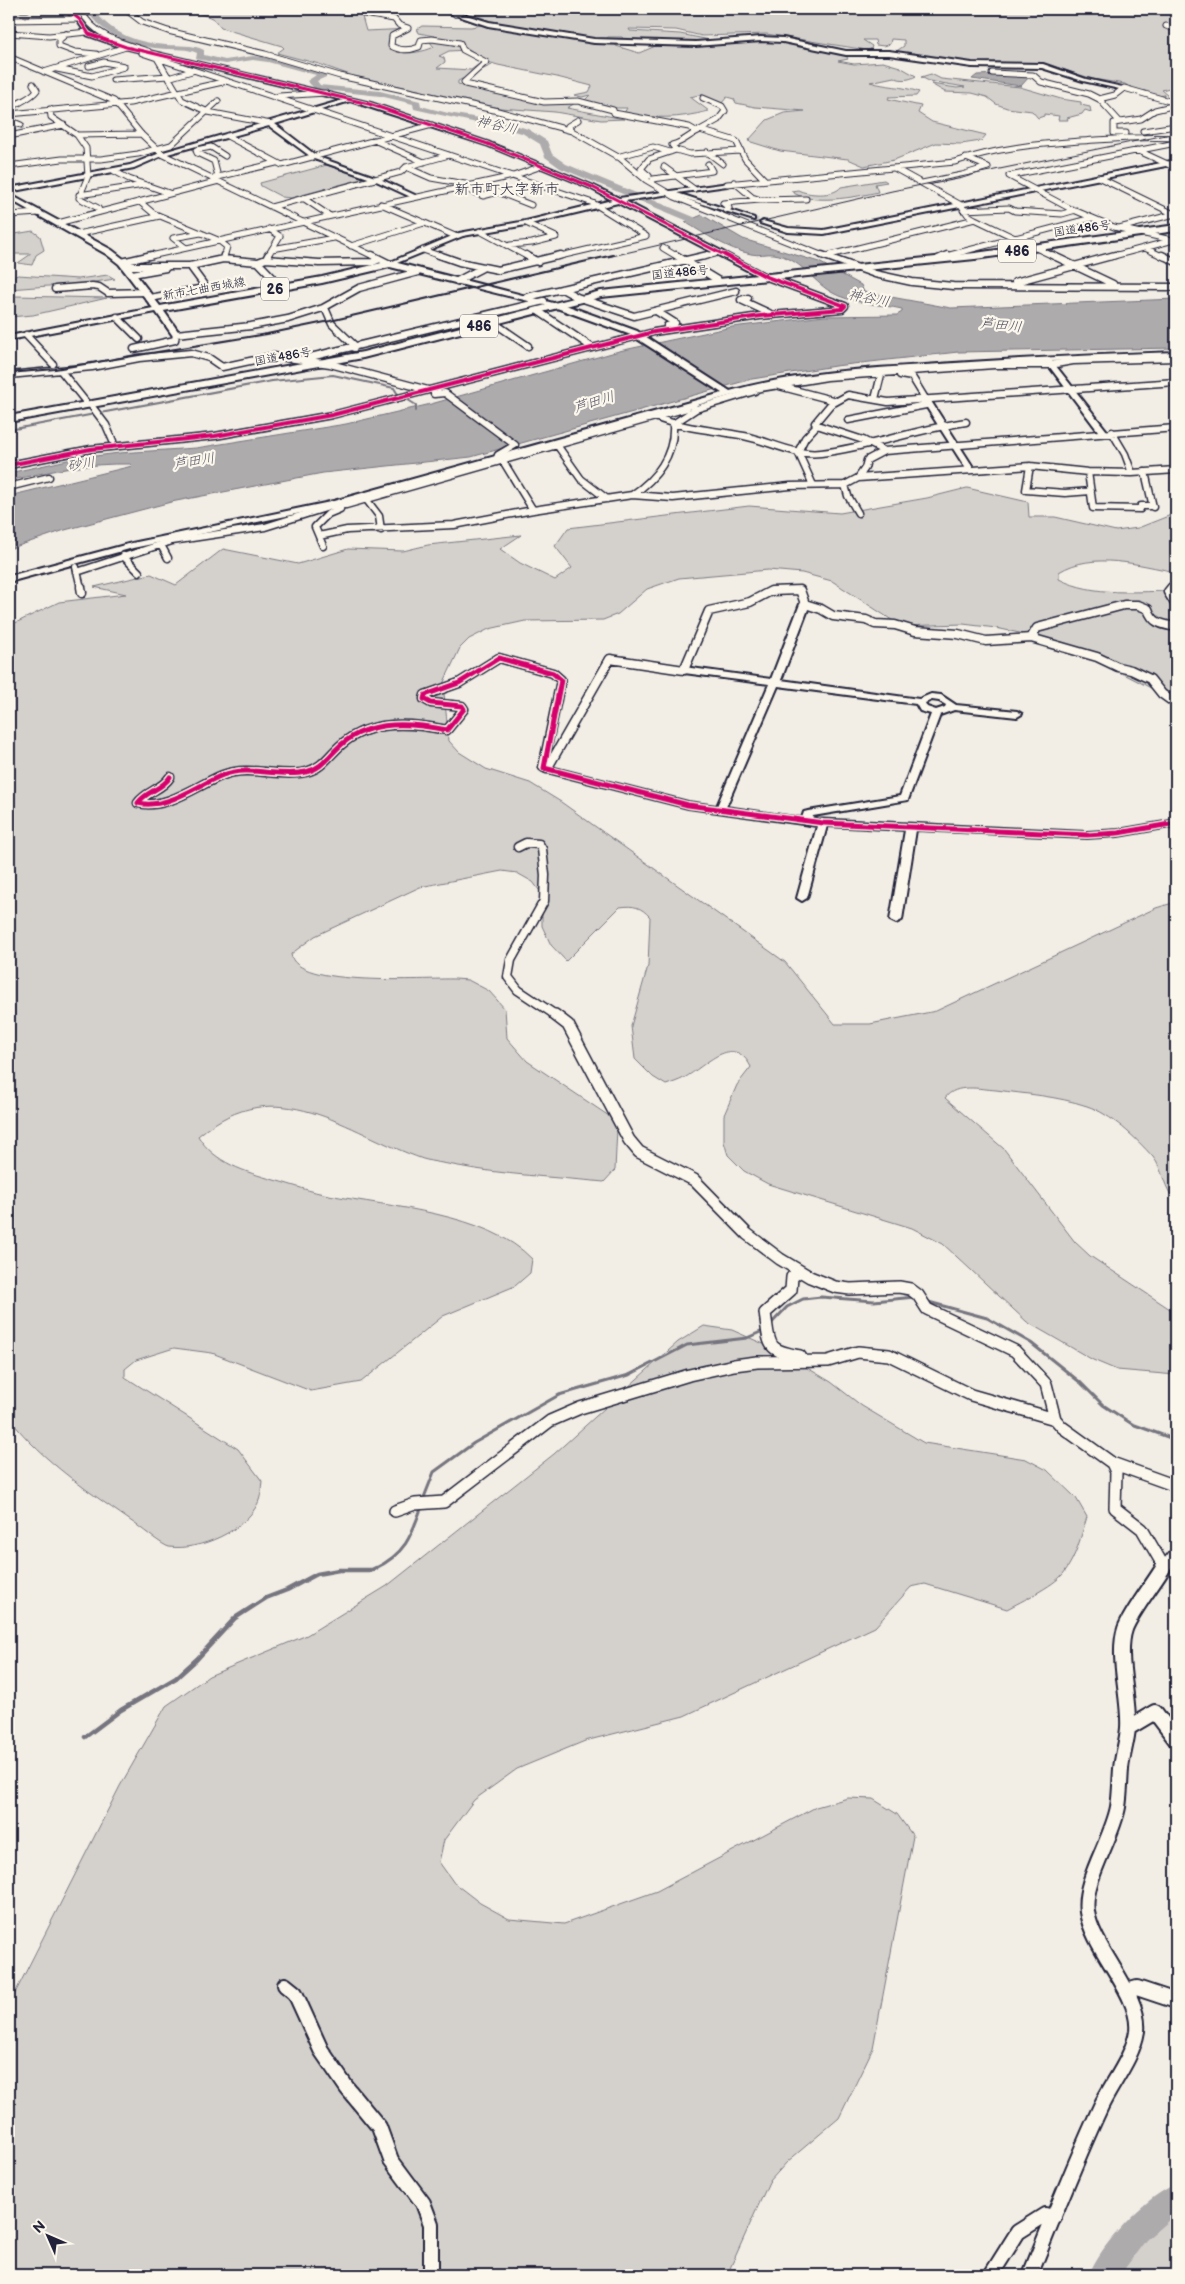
<svg xmlns="http://www.w3.org/2000/svg" width="1185" height="2284" font-family="'Balsamiq Sans','Klee One',sans-serif">
<style>
.green{fill:#d4d1cc;stroke:#7b7a84}
.water{fill:#aeabad;stroke:#76747f}
.lines{fill:none;stroke-linecap:round;stroke-linejoin:round}
.stream-far2{stroke:#76747f;stroke-width:2}
.stream-far1{stroke:#76747f;stroke-width:3}
.stream{stroke:#76747f;stroke-width:4.5}
.river{fill:#aeabad;fill-rule:evenodd}
.tertiary-tunnel{stroke:#c8c5c3;stroke-width:6;stroke-dasharray:6 3;stroke-linecap:butt}
.minor-far4-casing{stroke:#22223b;stroke-width:7}
.minor-far3-casing{stroke:#22223b;stroke-width:9}
.minor-far2-casing{stroke:#22223b;stroke-width:11}
.minor-far1-casing{stroke:#22223b;stroke-width:14}
.minor-casing{stroke:#22223b;stroke-width:18}
.tertiary-casing{stroke:#22223b;stroke-width:4}
.secondary-casing{stroke:#22223b;stroke-width:4}
.primary-casing{stroke:#22223b;stroke-width:4}
.trunk-casing{stroke:#22223b;stroke-width:4}
.minor-far4{stroke:#fbf7ec;stroke-width:5}
.minor-far3{stroke:#fbf7ec;stroke-width:6}
.minor-far2{stroke:#fbf7ec;stroke-width:8}
.minor-far1{stroke:#fbf7ec;stroke-width:11}
.minor{stroke:#fbf7ec;stroke-width:14}
.tertiary{fill:#fbf7ec;fill-rule:evenodd}
.secondary{fill:#fbf7ec;fill-rule:evenodd}
.primary{fill:#fbf7ec;fill-rule:evenodd}
.trunk{fill:#fbf7ec;fill-rule:evenodd}
.rail-far1{stroke:#22223b;stroke-width:1}
.rail{stroke:#22223b;stroke-width:2}
.cycleway-far2-casing{stroke:#fbf7ec;stroke-width:4.5}
.cycleway-far1-casing{stroke:#fbf7ec;stroke-width:5.5}
.cycleway-casing{stroke:#fbf7ec;stroke-width:8}
.cycleway-far2{stroke:#d6006c;stroke-width:3}
.cycleway-far1{stroke:#d6006c;stroke-width:4}
.cycleway{stroke:#d6006c;stroke-width:5}
.labels{text-anchor:middle;dominant-baseline:central;stroke-width:4.5;stroke-linejoin:round;paint-order:stroke}
.far-street-label{font-size:12px;fill:#22223b;stroke:#fbf7ec}
.far-water-label{font-size:14px;font-style:italic;fill:#535263;stroke:#fbf7ec}
.shield{fill:#fbf7ec;stroke:#636270;stroke-width:1}
.shield-label{font-size:14px;font-weight:bold;fill:#22223b}
.far-quarter-label{font-size:15px;fill:#22223b;stroke:#fbf7ec}
</style>
<rect width="100%" height="100%" fill="#f2eee5"/>
<filter id="ink" filterUnits="userSpaceOnUse"><feTurbulence type="fractalNoise" baseFrequency=".02" numOctaves="2"/><feDisplacementMap in="SourceGraphic" scale="10" xChannelSelector="R" yChannelSelector="G"/><feConvolveMatrix kernelMatrix="1 2 1 2 8 2 1 2 1" color-interpolation-filters="sRGB"/></filter>
<g filter="url(#ink)">
<path class="green" d="M184,9H369L361,13L366,31L411,29L397,34L392,37L396,51C406,55 424,52 434,47L430,42L439,40L467,50L449,51L439,56L444,58L445,62L437,68L471,70L482,62L492,65L458,81V84L542,103L577,102L567,108L624,119L601,120L555,112L500,108L353,76L319,64L277,53L284,48L282,46L221,28L213,18Z
M458,9L498,11L508,9H1176V64L1171,66L1176,68V78L1169,82L1176,86L1162,90L1167,94L1161,96L1132,89L1125,84L1093,79L1049,65L972,64L895,52L904,46V40L891,39L890,44L884,46L876,45L875,40H863L872,46L871,49L867,50L766,34L702,36L676,30L629,29L630,31L680,34L710,40L709,43H698L624,40L622,37H608L604,40L489,21L481,17L463,14L470,11Z
M481,25L616,43V46L639,53L658,45L758,40L780,41L845,54L848,59L838,61L854,64L883,62L900,67L916,76C910,80 900,81 894,77L870,82C886,87 903,86 919,92L916,96L889,97L888,99L921,106L918,113L932,122L986,135L981,141L961,144L936,143L894,160L864,166L848,159L780,151L748,141L767,120L784,113L805,111L755,107L736,103L734,99L727,97L721,104L699,95L690,97L709,111C676,119 658,119 624,113L627,108H612L584,101L590,95L582,97L574,95L589,92L592,86L557,77L498,65L488,62L457,41L419,33L417,29L422,26L471,27Z
M931,74L941,79L1020,87L1061,99L1081,102V105L1090,107L1091,112L1085,110L1082,114L1067,118L1068,120H1058L1059,116L1044,114V116L1038,118L1032,111L1007,108L996,104L987,97L972,93L945,92L931,84L957,88L965,87L929,81L921,77Z
M327,165L365,178L291,198L282,197L261,186L260,183Z
M884,180L887,182L875,184L878,192C857,197 809,206 791,191L798,190C808,195 833,197 841,187Z
M33,231L40,236L44,250L36,255L32,265L18,263L31,254H9V235Z
M18,275L78,279L108,275L115,279L88,283L9,289V278Z
M9,295L15,296L107,298L33,315L9,317Z
M967,488L1028,502L1029,517H1055L1116,531L1138,528L1176,513V572C1139,565 1093,551 1059,572V579C1094,597 1138,591 1176,591V701L1062,642L996,628L963,624L901,626L832,581L802,573L768,570L679,578L647,589L618,614L603,620L525,621L489,629L469,639L460,648L443,684L449,741L459,752L486,769L530,783L561,802L785,962L835,1024H870L936,1011L1156,908L1176,902V1201C1164,1190 1163,1169 1153,1157C1136,1138 1111,1114 1087,1106C1057,1096 1026,1094 996,1090C980,1089 956,1083 945,1098L1004,1149L1075,1242L1090,1256L1176,1313V1375L1117,1370L1093,1360L1027,1322L943,1244L912,1228L768,1184L744,1171L728,1155L724,1142V1115L737,1085L751,1067C733,1032 706,1066 684,1078C678,1081 672,1083 666,1085L653,1077L635,1059L631,1026L648,966L650,917C641,907 634,905 620,907L566,961L551,945L542,926V894L533,882L517,873L502,871L420,887L315,936L291,954C294,988 428,978 455,979L468,980L489,991L505,1009L507,1038L527,1061L609,1116L617,1128L615,1170L604,1182C554,1177 503,1175 453,1165C444,1163 433,1162 423,1159C345,1132 278,1069 198,1136C214,1163 246,1172 274,1180C293,1185 311,1192 329,1195C390,1207 488,1213 532,1259L530,1273L515,1286L443,1316L361,1382L311,1391L212,1353L174,1348L136,1360L125,1369V1377L238,1449L262,1481C261,1488 261,1497 258,1503C245,1531 199,1551 169,1547C162,1545 145,1531 138,1526C91,1493 44,1463 9,1418V626L59,602L126,594L94,587L151,574L176,585L223,549L298,564L348,549L403,551L428,545L521,535L500,549L520,563L555,580L572,568L555,546L568,528L749,506L840,513L927,498Z
M704,1326L732,1330L777,1350L831,1382L862,1406L924,1443L1026,1459L1047,1470L1076,1498L1087,1517C1081,1536 1076,1558 1063,1574C1053,1586 1022,1601 1007,1609L925,1584L911,1587L875,1627L684,1716L585,1741L517,1769L474,1800L444,1840L439,1862L454,1883L480,1903L509,1919L564,1924L657,1891L816,1807L848,1798L873,1799L897,1814L913,1836L873,2048L839,2118L787,2162L769,2182L727,2275H9V2005L120,1786L166,1706L209,1676L307,1635L387,1586L554,1454L678,1342Z
M1176,2207V2275H1110L1124,2253Z"/>
<path class="water" d="M1000,74L1029,77L1021,86L972,79L977,75Z
M702,215L743,239L819,262L861,285L864,292L951,308L1176,299V348L958,352L835,366L752,379L471,457L323,473L171,502L65,530L9,549V496L132,466L130,464C89,463 48,471 9,481V473L72,459L119,453L196,448L346,424L431,404L619,351L732,327L825,316L897,315L902,312V309C880,304 851,304 831,292C811,280 800,258 774,254C766,253 759,256 751,254C727,249 705,234 685,222Z"/>
<g class="lines">
<path class="stream-far2" d="M9,430L272,381L333,375L394,388L397,393L416,405V411"/>
<path class="stream-far1" d="M925,1301L987,1318L1031,1343L1081,1383L1103,1405L1132,1424L1176,1440
M769,1326L787,1307L803,1299L821,1297L874,1301L915,1297
M423,1500L434,1472L474,1443L559,1395L629,1375L687,1345L747,1338L765,1330
M374,1569C405,1554 411,1537 422,1506"/>
<path class="stream" d="M85,1737L121,1710L176,1678L197,1659L235,1618L266,1598L287,1590L317,1574L339,1570H372L376,1568"/>
<path class="river" d="M88,9H96L95,11C112,34 138,43 166,45C179,46 192,44 204,50V55L225,60L253,56L269,58L326,73V77L317,81L320,85L380,91L420,101L421,106L448,113L505,122L528,129L547,141L552,154L566,164L694,217L716,231L711,234L708,233L688,221L560,168L545,157L540,144L522,133L414,109L413,104L380,96L315,89L307,81L316,75L268,62L253,60L225,64L196,59L197,53C187,48 177,50 166,49C135,47 107,38 88,13Z
M1176,2184V2214L1146,2240L1120,2275H1089C1100,2245 1146,2196 1176,2184Z"/>
<path class="tertiary-tunnel" d="M752,219L763,223"/>
<g class="minor-far4-casing">
<path id="minor-far4" d="M22,9H27
M80,9C93,36 121,43 148,51
M125,9L142,22L168,31L265,54L340,76L494,110L572,131
M403,9L369,11L364,14L394,19L399,25L408,28L392,36L391,46C400,51 409,51 419,47L421,40L432,39L460,43L463,50L486,62L464,82L465,84L544,102L578,101L613,110L614,113L689,127L696,131
M455,9L457,10L455,14
M78,14L117,9
M9,20L79,19
M1166,26L1176,29
M9,33L49,36L87,32
M66,34L59,40V46L75,52L96,54
M142,53L593,203L646,236L556,257
M9,57L114,101L141,134L162,154L375,257
M157,58L182,100L208,112L271,124
M89,66L104,62L124,66
M57,69L92,76L124,67
M44,72L126,47
M992,73L1033,75L1041,82L1089,94L1099,99L1120,122
M168,78L192,71
M113,80L168,76
M279,96L325,93
M1099,99L1115,95L1124,88L1176,103
M50,109L51,117L77,135L86,148L88,176L79,198L98,208L100,212
M9,111C17,101 30,100 37,90L33,84
M9,114L130,103L227,81
M9,120L21,125
M578,120L568,126L572,131L620,158L646,180L675,197L826,257
M700,130L718,120L725,111L722,106L703,98
M1143,131L1176,126
M1126,133H1114V123L1141,119L1155,110L1176,105
M77,135L141,134
M9,136L64,125
M227,136L282,165L432,125
M374,140L424,162
M1176,143L1009,176L1069,208L1114,227L1176,241
M676,150L690,154L741,151
M1137,150L1176,168
M707,152L723,164
M617,157L653,147L670,152
M9,166L62,159H101L138,154L171,145L218,101
M406,167L431,178L465,184
M664,167L694,189
M894,168L961,205L968,215L975,219L1055,257
M114,171L129,179L169,193
M649,176L641,169L649,159L676,150L672,145C684,142 689,135 700,130L736,141L745,159L764,179
M218,177L214,161L197,153L196,150L211,147L225,156
M1098,177L1176,215
M214,178L276,163
M653,179L712,171L708,164
M734,182L752,197L761,200L806,199
M922,183L962,175L988,167L966,158
M727,184L955,162C996,148 1037,144 1080,141C1112,139 1144,136 1176,138
M461,187L483,196L498,192L531,205
M79,195L144,185
M303,198L330,216
M140,202L153,213L218,240L227,247L224,257
M381,204L455,236
M271,207L401,172L406,167L449,155
M725,210L729,208L723,203L760,200
M963,210L1009,208L1015,211L1062,214L1076,210
M9,215L39,213
M58,223L219,181
M1119,228L1175,214
M480,231L528,257
M78,234L160,216
M510,245L532,243L556,237L526,223
M351,246L424,223
M186,248L173,238L201,233
M663,248L678,257
M1145,248L1164,257
M272,249L334,238
M423,250L443,257
M830,255L975,219
M146,257L513,176L542,166
M267,257L280,236L269,229
M703,257L715,254
M942,257L1092,218
M1110,257L1170,241"/>
</g>
<g class="minor-far3-casing">
<path id="minor-far3" d="M268,255L266,259L258,262L282,287
M372,255L390,264
M439,255L459,262L498,270L561,255
M526,255L538,262
M676,255L719,281
M822,255L875,274L912,282L953,286L1176,287
M1052,255L1113,284
M1162,255L1176,262
M223,259L224,255
M266,259L319,263L373,262L380,259
M938,259L947,255
M122,262L152,255
M125,266H190L223,259L258,262
M132,274L166,268
M457,281L482,268
M1015,282L1115,255
M55,289L92,286L99,287L108,293L146,292
M562,289L577,297L634,316L736,291
M527,297L708,255
M150,298L204,288V285L190,266
M748,298L741,300L769,313
M325,308L332,324L354,345V348
M538,311L590,346
M656,311L675,323L667,326
M117,317L139,339
M493,322L528,346
M26,335L53,364
M134,349L175,340L176,334L251,326L288,319L323,308L359,288L418,272
M302,359L544,301
M61,371L85,401
M9,375L92,367L139,358L191,353L209,358L222,367L273,356L330,364L428,390
M900,375L912,377L926,400
M779,386L836,401
M749,390L827,377L994,365H1050L1073,361L1176,358
M434,394L445,393L515,445L498,455L497,458
M875,399L881,375
M90,404L106,425L113,441
M696,409L755,391
M655,417C684,429 714,430 744,436C770,441 793,456 821,453C870,447 917,429 966,422
M848,420L926,405
M817,425L863,440L884,451L1176,428
M1112,432L1125,454L1132,473
M557,445L581,479L607,499
M503,461L533,510
M9,465L91,449L215,436L332,415L654,332L760,316L842,309L845,306L767,277
M1030,466L1026,490L1065,493L1091,491
M1088,472L1093,508L1140,509L1141,506H1153
M1145,472L1153,507
M858,478L865,468L867,460L884,451
M813,485L798,452L805,438L817,425L815,423L830,405L848,395L888,402L1176,382
M845,485L848,496L858,513
M9,487L49,477
M632,495C656,479 675,455 673,424L696,409L692,406
M366,499L379,516L381,530
M332,506L346,505L687,408
M319,536L347,530L454,525L533,510L632,495L673,498L790,486L845,485L858,478L1030,466L1088,472L1132,473L1176,470
M161,545L168,558
M323,546L315,527L328,514L340,509
M123,556L139,572
M76,567L81,588
M77,572L172,541L265,527L332,506L331,504
M1171,588L1176,582"/>
</g>
<g class="minor-far2-casing">
<path id="minor-far2" d="M81,587L82,593
M1172,587L1168,592L1176,605
M1031,638L1097,657L1118,667L1131,670L1150,679L1162,694L1176,704
M170,777C162,790 146,791 138,803C167,810 197,785 223,775C250,765 279,778 306,772C323,768 329,755 342,744C371,719 412,723 447,730L464,709L462,706L431,703L424,699L425,695L459,683L499,658L553,673L561,680L543,767L547,769L610,659L684,670L709,611L750,602L771,591L800,590L805,604L821,609L833,616L866,620L875,624L895,625L915,631L958,634L986,641L1031,638L1037,628L1124,605H1138L1148,609C1153,624 1162,624 1176,627
M518,847L526,843L539,844L542,849L545,875L544,901L511,960L508,977L518,990L557,1016"/>
</g>
<g class="minor-far1-casing">
<path id="minor-far1" d="M555,1015L568,1025L629,1140L639,1152L694,1180L747,1234L780,1259L810,1277L835,1287L850,1289L899,1287L910,1289L918,1295L927,1309L1015,1351L1046,1384L1055,1419L1062,1427L1112,1463L1176,1486
M800,1271L792,1277L791,1290L765,1313C770,1345 765,1350 800,1356L802,1360
M1112,1463L1116,1472L1115,1508L1142,1529L1164,1567
M395,1511L415,1504L444,1502L550,1421L580,1408L689,1375L734,1365L757,1362L828,1361L858,1352L889,1355L971,1395L1055,1419
M1163,1569L1176,1553"/>
</g>
<g class="minor-casing">
<path id="minor" d="M1128,1728L1155,1712L1176,1740
M285,1985L295,1993L321,2050L347,2088L379,2127L391,2160L423,2203L431,2224V2275
M1127,1991L1137,1988L1176,2001
M991,2275L1018,2232L1045,2215L1054,2218
M1030,2275C1053,2218 1075,2162 1101,2106C1112,2083 1133,2057 1137,2031C1141,1994 1093,1950 1087,1912C1082,1881 1112,1840 1118,1807C1120,1795 1120,1782 1121,1769C1122,1756 1127,1742 1128,1728C1130,1699 1116,1656 1125,1629C1130,1614 1154,1583 1163,1568"/>
</g>
<g class="tertiary-casing">
<path id="tertiary" d="M63,9C80,8 81,27 93,33C103,39 117,42 128,46L371,103L490,143L594,186L619,198L729,183V185L727,186L677,193L754,218V220L670,194L625,201L771,277L764,279L618,203L526,225L463,236L392,265H388V263L459,233L526,221L612,200L590,188L486,145L350,101L275,124L318,157L378,178L417,196V198H413L374,180L314,159L269,126L164,155L134,168L9,192V188L130,165L160,153L343,100L124,48L87,35L77,20Z
M438,9H446L489,22L594,39L696,42L761,37L783,38L846,51H889L972,63L1043,64L1086,79L1127,88L1124,90L1083,81L1042,68L972,67L889,55H846L783,42L761,41L696,46L594,43L488,26Z
M1176,160V164L824,234L788,232L760,223L763,221L788,228L824,230Z
M554,303H560L637,331L730,391C796,373 857,369 925,365C1009,359 1092,355 1176,352V356L1052,361L1107,431L1108,433L1104,435H1101L1046,362L836,375L773,384L334,506L133,548L9,582V576L132,543L330,502L722,393L631,335L554,307Z
M158,307H161V311L9,340V336Z
M923,398H929L975,470L974,472H968L922,400Z
M805,601L810,604L781,680L919,699L931,694L941,695L956,705L1017,711L1022,714L1017,717L954,710L940,715L908,800L813,816L812,819L1087,832L1118,830L1176,820V826L1118,836L1087,838L916,830L902,920L896,923L890,920L905,830L827,826L807,898L802,901L797,898L817,826L688,808L543,771L542,769L547,766L688,802L717,806L769,684L684,673L679,670L684,667L771,679L800,604ZM778,686L916,704L920,711L931,714L900,796L808,811L804,812L802,818L726,807ZM932,700L939,701L946,705L945,707L936,710L927,707L925,703Z"/>
</g>
<g class="secondary-casing">
<path id="secondary" d="M155,307H161L180,334L179,336H173L154,309Z"/>
</g>
<g class="primary-casing">
<path id="primary" d="M9,194L112,250L125,260L160,306L322,277L390,261L561,305L557,308L390,267L322,283L158,312L155,311L119,264L106,254L9,199Z"/>
</g>
<g class="trunk-casing">
<path id="trunk" d="M1176,225V231L975,259L601,297L363,358L9,422V416L363,352L601,291L975,253Z"/>
</g>
<use href="#minor-far4" class="minor-far4"/>
<use href="#minor-far3" class="minor-far3"/>
<use href="#minor-far2" class="minor-far2"/>
<use href="#minor-far1" class="minor-far1"/>
<use href="#minor" class="minor"/>
<use href="#tertiary" class="tertiary"/>
<use href="#secondary" class="secondary"/>
<use href="#primary" class="primary"/>
<use href="#trunk" class="trunk"/>
<path class="rail-far1" d="M608,257L892,191L1176,133"/>
<path class="rail" d="M139,355L267,334L330,321L613,255
M9,373L55,369L145,354"/>
<g class="cycleway-far2-casing">
<path id="cycleway-far2" d="M66,9L79,19L89,34L126,47L369,104L488,144L592,187L728,257"/>
</g>
<g class="cycleway-far1-casing">
<path id="cycleway-far1" d="M9,465L91,449L215,436L332,415L654,332L760,316L842,309L845,306L767,277L725,255"/>
</g>
<g class="cycleway-casing">
<path id="cycleway" d="M170,777C162,790 146,791 138,803C167,810 197,785 223,775C250,765 279,778 306,772C323,768 329,755 342,744C371,719 412,723 447,730L464,709L462,706L431,703L424,699L425,695L459,683L499,658L553,673L561,680L544,768L688,805L823,823L1087,835L1118,833L1176,823"/>
</g>
<use href="#cycleway-far2" class="cycleway-far2"/>
<use href="#cycleway-far1" class="cycleway-far1"/>
<use href="#cycleway" class="cycleway"/>
</g>
</g>
<g class="labels">
<g class="far-street-label">
<text transform="translate(1082 229) rotate(-8)">国道486号</text>
<text transform="translate(680 273) rotate(-6)">国道486号</text>
<text transform="translate(204 289) rotate(-10)">新市七曲西城線</text>
<text transform="translate(283 357) rotate(-10)">国道486号</text>
</g>
<g class="far-water-label">
<text transform="translate(497 125) rotate(13)">神谷川</text>
<text transform="translate(869 298) rotate(11)">神谷川</text>
<text transform="translate(1001 325) rotate(6)">芦田川</text>
<text transform="translate(594 402) rotate(-17)">芦田川</text>
<text transform="translate(194 461) rotate(-9)">芦田川</text>
<text transform="translate(81 464) rotate(-8)">砂川</text>
</g>
<g class="shield">
<rect x="998" y="239.5" width="38" height="23" rx="4"/>
<rect x="261" y="277.5" width="28" height="23" rx="4"/>
<rect x="460" y="314.5" width="38" height="23" rx="4"/>
</g>
<g class="shield-label">
<text x="1017" y="251">486</text>
<text x="275" y="289">26</text>
<text x="479" y="326">486</text>
</g>
<g class="far-quarter-label">
<text x="507" y="189">新市町大字新市</text>
</g>
</g>
<rect width="1185" height="2284" fill="none" stroke="#fbf7ec" stroke-width="30"/>
<rect x="15" y="15" width="1155" height="2254" fill="none" stroke="#22223b" stroke-width="2" filter="url(#ink)"/>
<g transform="translate(48 2236) rotate(315)" stroke="#fbf7ec" stroke-width="4" paint-order="stroke">
<path d="M0-4L9 19L0 12L-9 19Z" fill="#22223b"/>
<text y="-8" font-size="14" font-weight="bold" text-anchor="middle" fill="#22223b">N</text>
</g>
</svg>
